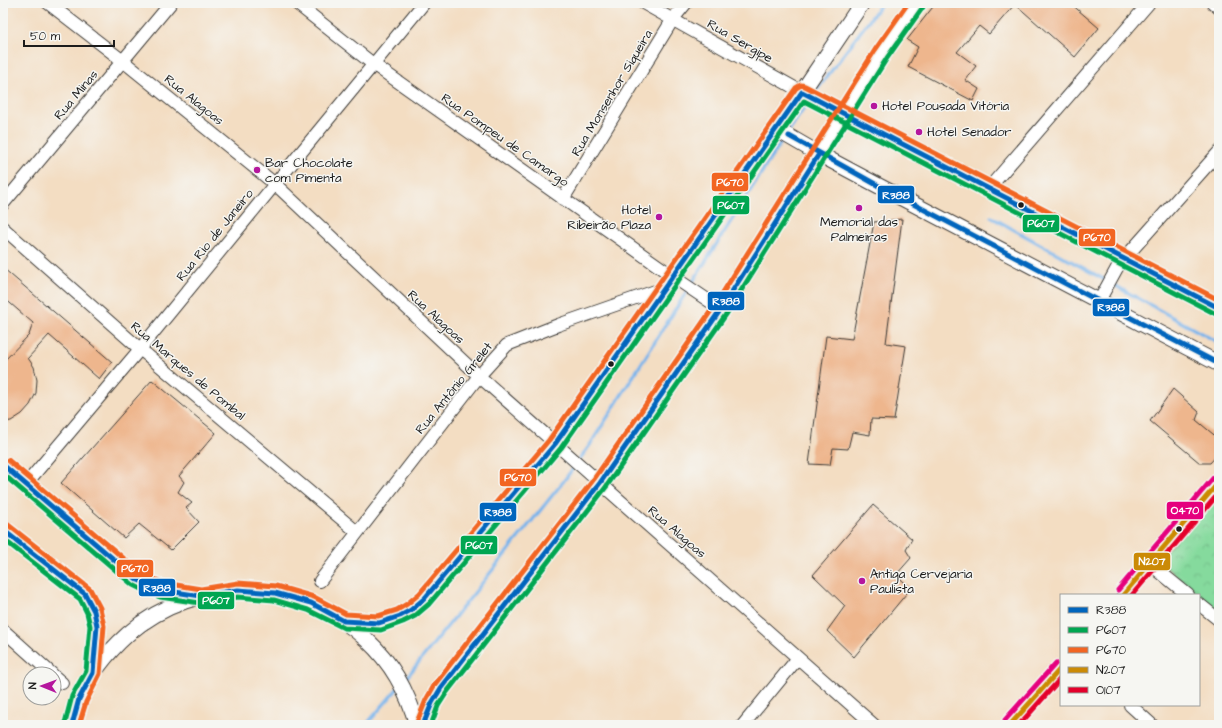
<svg xmlns="http://www.w3.org/2000/svg" width="1222" height="728" font-family="'Architects Daughter',sans-serif">
<style>
.park{fill:url(#park-crowns);stroke:#507b5c}
.lines{fill:none;stroke-linecap:round;stroke-linejoin:round}
.stream{stroke:#79b4eb;stroke-width:3.5}
.building{fill:#eeb68d}
.minor-casing{stroke:#3c3935;stroke-width:14}
.major-casing{stroke:#3c3935;stroke-width:17}
.minor{stroke:#fff;stroke-width:12}
.major{stroke:#fff;stroke-width:15}
.bus-1-casing{stroke:#f6f6f2;stroke-width:8}
.bus-2-casing{stroke:#f6f6f2;stroke-width:8}
.bus-3-casing{stroke:#f6f6f2;stroke-width:8}
.bus-4-casing{stroke:#f6f6f2;stroke-width:8}
.bus-5-casing{stroke:#f6f6f2;stroke-width:8}
.bus-6-casing{stroke:#f6f6f2;stroke-width:8}
.bus-1{stroke:#0065bd;stroke-width:5}
.bus-2{stroke:#00a651;stroke-width:5}
.bus-3{stroke:#f26522;stroke-width:5}
.bus-4{stroke:#cb8a06;stroke-width:5}
.bus-5{stroke:#e4002b;stroke-width:5}
.bus-6{stroke:#e5007d;stroke-width:5}
.poi-dot{fill:#b5179e;stroke:#f6f6f2;stroke-width:1.5}
.bus-dot{fill:#1c1c1c;stroke:#f6f6f2;stroke-width:1.5}
.labels{text-anchor:middle;dominant-baseline:central;stroke-width:3;stroke-linejoin:round;paint-order:stroke}
.street-label{font-size:13px;fill:#1c1c1c;stroke:#f6f6f2}
.poi-label{font-size:13px;fill:#1c1c1c;stroke:#f6f6f2;text-anchor:start}
.line-badge{stroke:#f6f6f2;stroke-width:1.5}
.badge-label{font-size:11px;text-anchor:middle;font-weight:bold;fill:#fff}
</style>
<defs>
<pattern id="park-crowns" width="20" height="18" patternUnits="userSpaceOnUse"><rect width="20" height="18" fill="#85da9d"/><path d="M2 6a3 3 0 1 1 6 0M12 15a3 3 0 1 1 6 0" fill="none" stroke="#72ba87"/></pattern>
</defs>
<rect width="100%" height="100%" fill="#f6f6f2"/>
<filter id="ink" filterUnits="userSpaceOnUse"><feTurbulence type="fractalNoise" baseFrequency=".025" numOctaves="2"/><feDisplacementMap in="SourceGraphic" scale="8" xChannelSelector="R" yChannelSelector="G"/><feConvolveMatrix kernelMatrix="1 2 1 2 8 2 1 2 1" color-interpolation-filters="sRGB"/></filter>
<filter id="wash" filterUnits="userSpaceOnUse"><feTurbulence type="fractalNoise" baseFrequency=".012" numOctaves="4" result="noise"/><feDisplacementMap in="SourceGraphic" scale="16" xChannelSelector="R" yChannelSelector="G"/><feGaussianBlur stdDeviation="0.9" result="paint"/><feColorMatrix in="noise" values="0 0 0 0 0 0 0 0 0 0 0 0 0 0 0 0 0 1.4 0 .05"/><feComposite in="paint" operator="in"/></filter>
<g filter="url(#wash)">
<rect width="100%" height="100%" fill="#f3ddc2"/>
<path class="park" d="M1219,490V611L1158,561Z"/>
<g class="lines">
<path class="stream" d="M814,94L882,3
M788,132L809,101
M991,217L1219,343
M403,682L563,482L590,445L784,137
M366,725L398,688"/>
</g>
<g id="blocks">
<path class="building" d="M936,3H1070L1099,28L1075,57L1015,4L989,34L979,26L957,52L976,66L965,80L979,89L973,101L908,67L918,47L907,40Z
M902,219L886,343L906,346L894,420L871,419L870,435L852,432L848,449L833,448L830,465L809,464L826,336L852,339L874,222Z
M3,268L112,362L99,379L49,335L28,358L34,367L37,380L36,393L30,405L22,414L11,421L3,422V362L29,335L33,323L3,297Z
M152,380L216,433L179,476L184,482L178,492L192,503L186,508L199,522L171,550L139,524L124,538L61,483Z
M1173,389L1199,412L1196,420L1219,439V453L1210,463H1200L1150,421Z
M873,505L912,539L906,550L911,558L896,575L911,588L854,657L827,631L845,606L813,575Z"/>
</g>
</g>
<g filter="url(#ink)">
<use href="#blocks" fill-opacity="0" stroke="#3c3935" stroke-width="1"/>
<g class="lines">
<g class="minor-casing">
<path id="minor" d="M48,3L123,61L275,184L479,376L874,725
M296,3L373,64L681,282L721,309
M643,3L802,92
M1213,3L1219,8
M989,188L1149,3
M563,199L673,19L686,3
M3,204L171,3
M3,228L140,349L357,532
M1099,301L1117,268L1124,259L1219,152
M26,484L140,349L275,184L424,3
M1149,563L1188,595
M320,581L479,376L507,345L558,325L664,288
M1123,595L1219,482
M1199,604L1219,620
M3,630L52,674
M54,676L62,683
M1130,705L1152,725
M743,725L798,658
M1010,725L1061,668"/>
</g>
<g class="major-casing">
<path id="major" d="M802,92L1219,308
M776,129L819,154L877,185L1219,364
M3,465L138,580C157,590 177,592 198,595
M3,530L85,594L94,611L97,626L93,673
M344,621L379,623L400,616L411,610L424,599L555,444L802,92L862,3
M72,725C75,716 76,707 80,699C90,674 108,652 128,634C197,574 301,578 367,640C392,663 408,693 417,725
M423,725L432,703L441,688L600,483L721,309L881,54L917,3"/>
</g>
<use href="#minor" class="minor"/>
<use href="#major" class="major"/>
<g class="bus-1-casing">
<path id="bus-1" d="M789,136L877,185L1219,364
M3,465L138,580L162,590L201,596L238,590L275,593L311,603L344,621L379,623L400,616L411,610L424,599L555,444L802,92L1219,308
M3,530L85,594L94,611L97,626L93,673L79,699L72,725
M423,725L432,703L441,688L600,483L721,309L819,154"/>
</g>
<g class="bus-2-casing">
<path id="bus-2" d="M3,474L133,585L145,591L160,597L200,603L238,597L274,600L308,610L344,628L381,630L403,622L415,616L429,604L561,448L804,101L1216,314
M3,539L80,599L87,613L90,626L86,671L72,696L65,723
M431,725L438,706L447,692L606,487L727,313L887,58L923,7"/>
</g>
<g class="bus-3-casing">
<path id="bus-3" d="M8,460L142,574L164,583L201,589L238,583L276,586L314,597L346,614L378,616L397,610L407,604L419,594L549,440L796,88L801,85L805,86L1219,300
M7,524L90,589L100,608L104,626L100,674L86,702L79,725
M417,722L426,700L435,684L594,479L715,305L875,50L908,3"/>
</g>
<g class="bus-4-casing">
<path id="bus-4" d="M1123,595L1219,482
M1010,725L1061,668"/>
</g>
<g class="bus-5-casing">
<path id="bus-5" d="M1132,595L1219,493
M1019,725L1061,678"/>
</g>
<g class="bus-6-casing">
<path id="bus-6" d="M1118,590L1214,477
M1005,720L1056,663"/>
</g>
<use href="#bus-1" class="bus-1"/>
<use href="#bus-2" class="bus-2"/>
<use href="#bus-3" class="bus-3"/>
<use href="#bus-4" class="bus-4"/>
<use href="#bus-5" class="bus-5"/>
<use href="#bus-6" class="bus-6"/>
</g>
</g>
<g class="poi-dot">
<circle cx="874" cy="106" r="4"/>
<circle cx="919" cy="132" r="4"/>
<circle cx="257" cy="170" r="4"/>
<circle cx="859" cy="208" r="4"/>
<circle cx="659" cy="217" r="4"/>
<circle cx="862" cy="581" r="4"/>
</g>
<g class="bus-dot">
<circle cx="1021" cy="205" r="3.5"/>
<circle cx="611" cy="364" r="3.5"/>
<circle cx="1179" cy="529" r="3.5"/>
</g>
<g class="labels">
<g class="street-label">
<text transform="translate(740 41) rotate(30)">Rua Sergipe</text>
<text transform="translate(612 93) rotate(-59)">Rua Monsenhor Siqueira</text>
<text transform="translate(76 95) rotate(-50)">Rua Minas</text>
<text transform="translate(194 100) rotate(39)">Rua Alagoas</text>
<text transform="translate(505 140) rotate(35)">Rua Pompeu de Camargo</text>
<text transform="translate(215 235) rotate(-51)">Rua Rio de Janeiro</text>
<text transform="translate(436 317) rotate(43)">Rua Alagoas</text>
<text transform="translate(188 371) rotate(40)">Rua Marques de Pombal</text>
<text transform="translate(454 388) rotate(-51)">Rua Antônio Grelet</text>
<text transform="translate(677 532) rotate(41)">Rua Alagoas</text>
</g>
<g class="poi-label">
<text x="882" y="106">Hotel Pousada Vitória</text>
<text x="927" y="132">Hotel Senador</text>
<text x="265" y="163">Bar Chocolate<tspan x="265" dy="15">com Pimenta</tspan></text>
<text x="651" y="210" text-anchor="end">Hotel<tspan x="651" dy="15">Ribeirão Plaza</tspan></text>
<text x="859" y="222" text-anchor="middle">Memorial das<tspan x="859" dy="15">Palmeiras</tspan></text>
<text x="870" y="574">Antiga Cervejaria<tspan x="870" dy="15">Paulista</tspan></text>
</g>
</g>
<g class="line-badge">
<rect x="711" y="172" width="38" height="20" rx="4" fill="#f26522"/>
<rect x="877" y="185" width="38" height="19" rx="4" fill="#0065bd"/>
<rect x="712" y="195" width="38" height="20" rx="4" fill="#00a651"/>
<rect x="1022" y="214" width="38" height="19" rx="4" fill="#00a651"/>
<rect x="1078" y="228" width="38" height="19" rx="4" fill="#f26522"/>
<rect x="707" y="291" width="38" height="20" rx="4" fill="#0065bd"/>
<rect x="1092" y="298" width="38" height="19" rx="4" fill="#0065bd"/>
<rect x="499" y="468" width="38" height="19" rx="4" fill="#f26522"/>
<rect x="1166" y="501" width="38" height="19" rx="4" fill="#e5007d"/>
<rect x="479" y="502" width="38" height="20" rx="4" fill="#0065bd"/>
<rect x="460" y="535" width="38" height="20" rx="4" fill="#00a651"/>
<rect x="1133" y="552" width="38" height="19" rx="4" fill="#cb8a06"/>
<rect x="116" y="559" width="38" height="19" rx="4" fill="#f26522"/>
<rect x="138" y="578" width="38" height="19" rx="4" fill="#0065bd"/>
<rect x="197" y="591" width="38" height="19" rx="4" fill="#00a651"/>
</g>
<g class="badge-label">
<text x="730" y="186">P670</text>
<text x="896" y="199">R388</text>
<text x="731" y="209">P607</text>
<text x="1041" y="227">P607</text>
<text x="1097" y="241">P670</text>
<text x="726" y="305">R388</text>
<text x="1111" y="311">R388</text>
<text x="518" y="481">P670</text>
<text x="1185" y="514">O470</text>
<text x="498" y="516">R388</text>
<text x="479" y="549">P607</text>
<text x="1152" y="565">N207</text>
<text x="135" y="572">P670</text>
<text x="157" y="592">R388</text>
<text x="216" y="604">P607</text>
</g>
<rect width="1222" height="728" fill="none" stroke="#f6f6f2" stroke-width="16"/>
<rect x="1060" y="594" width="140" height="112" fill="#f6f6f2" stroke="#9f9f9c"/>
<rect x="1068" y="607" width="20" height="6" fill="#0065bd" stroke="#9f9f9c"/>
<text x="1096" y="614" font-size="12" fill="#1c1c1c">R388</text>
<rect x="1068" y="627" width="20" height="6" fill="#00a651" stroke="#9f9f9c"/>
<text x="1096" y="634" font-size="12" fill="#1c1c1c">P607</text>
<rect x="1068" y="647" width="20" height="6" fill="#f26522" stroke="#9f9f9c"/>
<text x="1096" y="654" font-size="12" fill="#1c1c1c">P670</text>
<rect x="1068" y="667" width="20" height="6" fill="#cb8a06" stroke="#9f9f9c"/>
<text x="1096" y="674" font-size="12" fill="#1c1c1c">N207</text>
<rect x="1068" y="687" width="20" height="6" fill="#e4002b" stroke="#9f9f9c"/>
<text x="1096" y="694" font-size="12" fill="#1c1c1c">O107</text>
<g transform="translate(42 686) rotate(271)"><circle r="19" fill="#f6f6f2" stroke="#9f9f9c"/>
<path d="M0-3L7 15L0 10L-7 15Z" fill="#b5179e"/>
<text y="-6" font-size="11" font-weight="bold" text-anchor="middle" fill="#1c1c1c">N</text>
</g>
<path d="M24 40v6h90v-6" fill="none" stroke="#1c1c1c" stroke-width="2"/>
<text x="30" y="40" font-size="12" fill="#1c1c1c" stroke="#f6f6f2" stroke-width="3" paint-order="stroke">50 m</text>
</svg>
